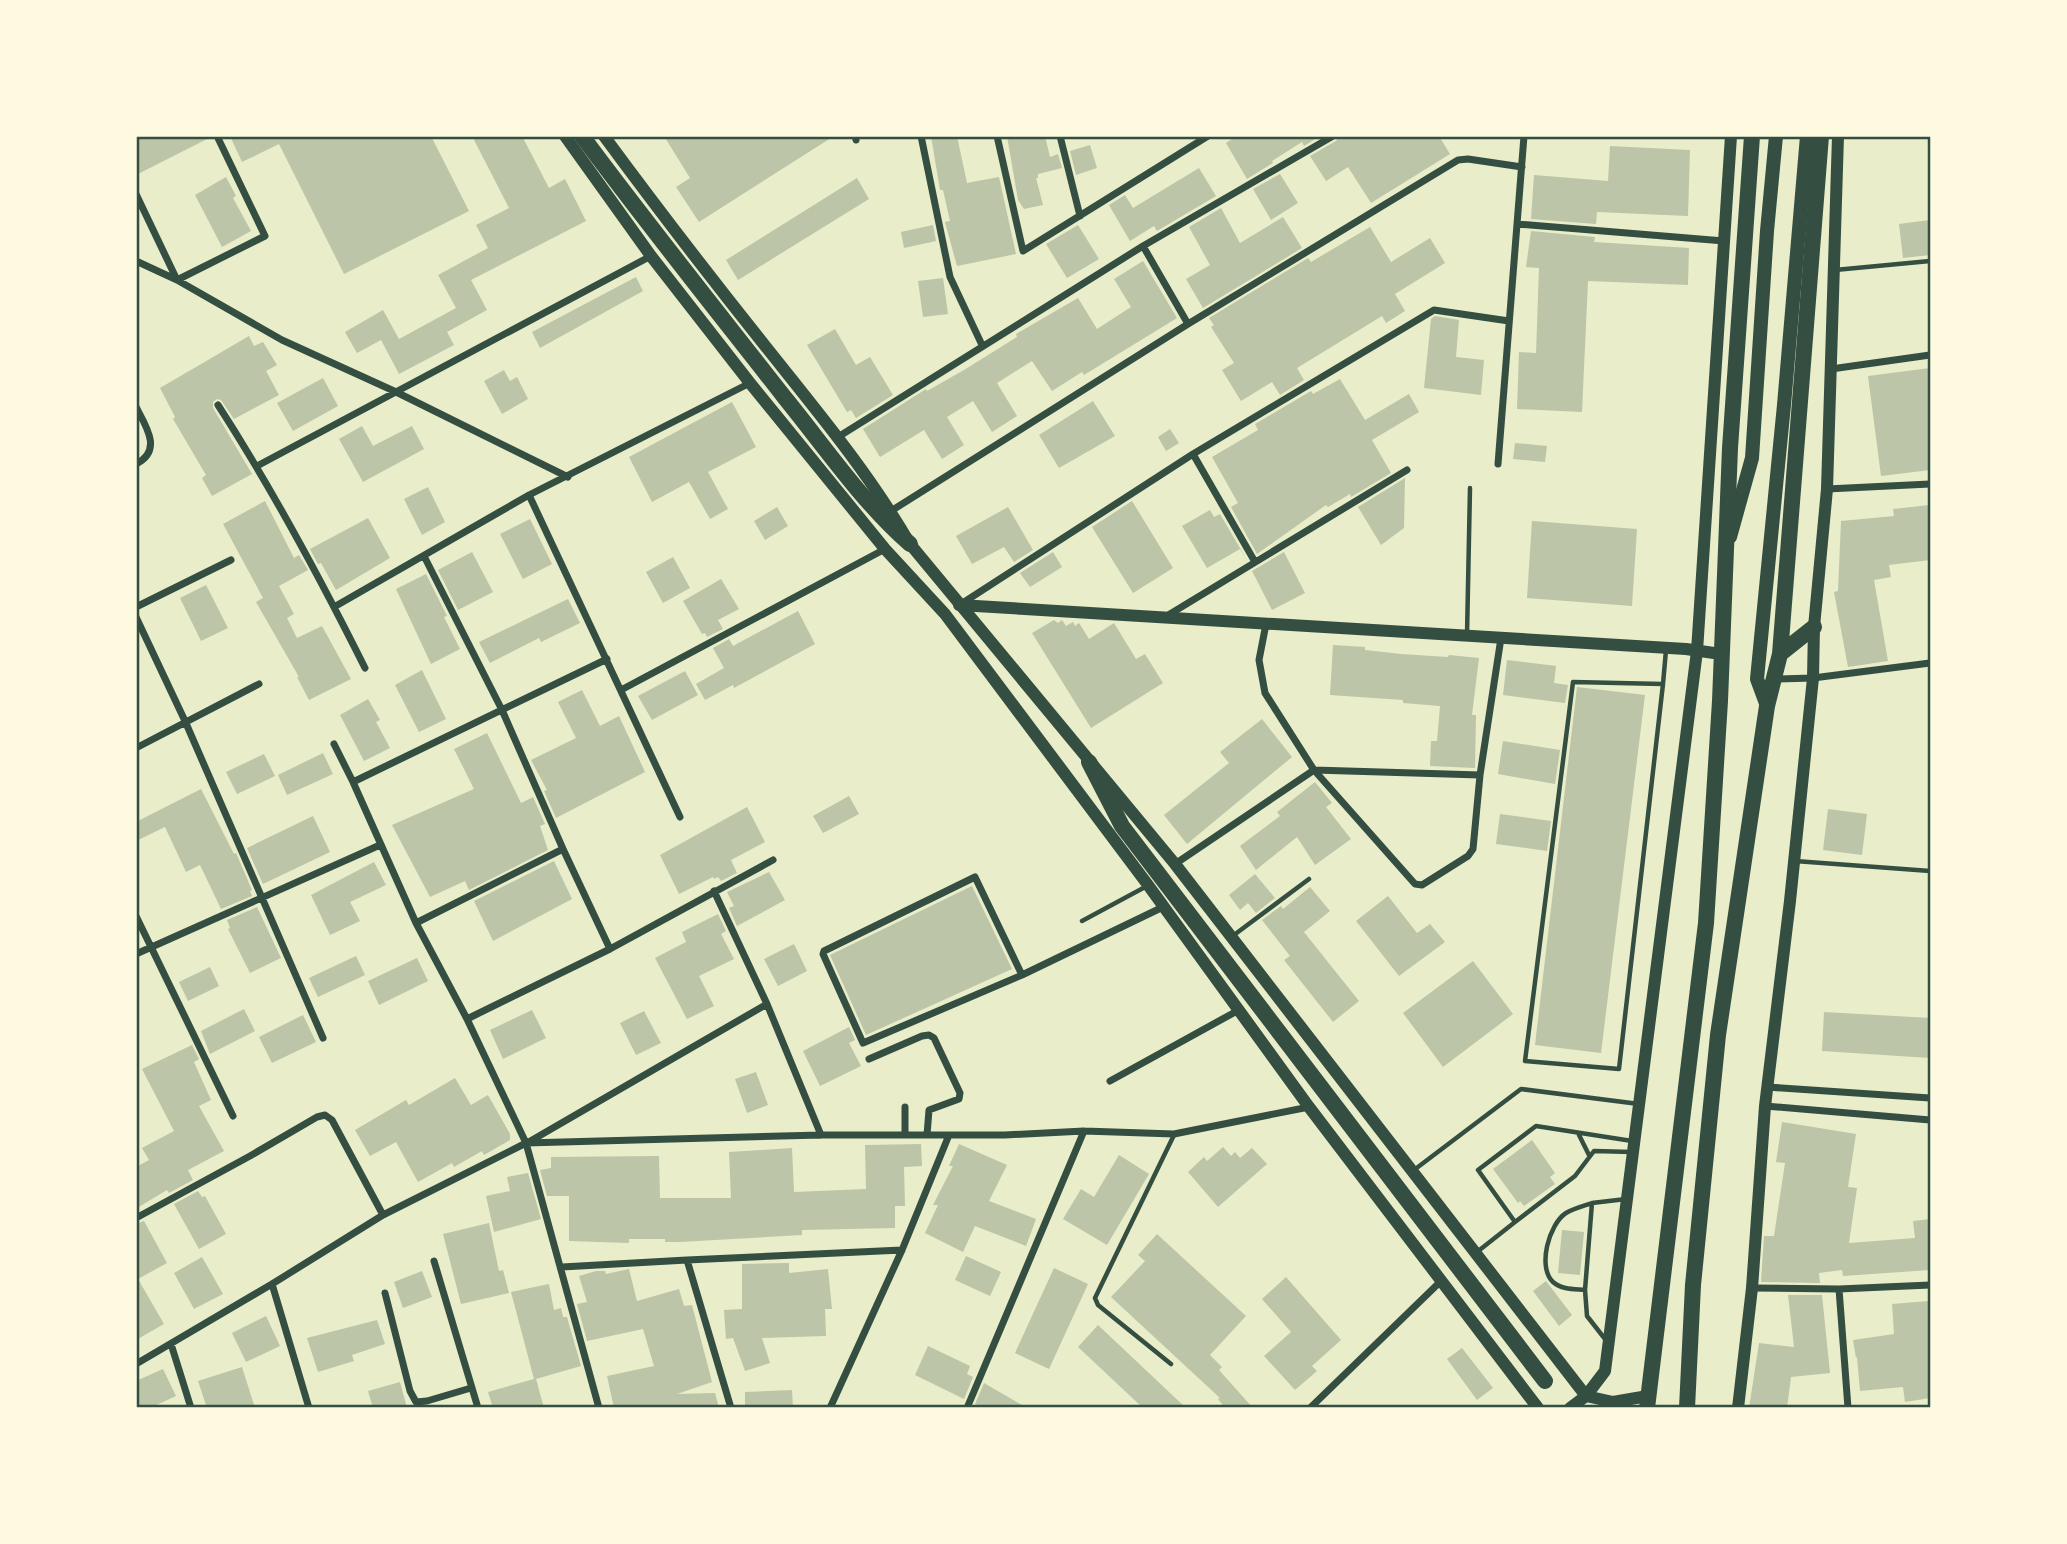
<svg xmlns="http://www.w3.org/2000/svg" width="2067" height="1544" font-family="'Archivo Narrow',sans-serif">
<style>
.building{fill:#bcc5a7}
.lines{fill:none;stroke-linecap:round;stroke-linejoin:round}
.service{stroke:#344e41;stroke-width:4.5}
.minor{stroke:#344e41;stroke-width:7}
.tertiary{stroke:#344e41;stroke-width:12}
.secondary{stroke:#344e41;stroke-width:12}
.primary{stroke:#344e41;stroke-width:14}
.trunk{stroke:#344e41;stroke-width:16}
.neatline{fill:none;stroke:#344e41;stroke-width:2.5}
</style>
<rect width="100%" height="100%" fill="#e9edc9"/>
<path class="building" d="M136,136H211V137L136,175Z
M230,136H431L469,211L344,274L279,144L242,162Z
M472,136H522L549,188L565,179L586,221L471,280L487,310L447,332L454,345L399,374L381,340L357,353L345,332L383,310L399,339L456,308L438,275L488,248L476,225L509,208Z
M664,136H834L699,222L676,187L690,178Z
M931,136H957L967,183L999,177L1016,254L957,266L945,222L950,221L943,190H940Z
M1007,136H1045L1050,157L1058,154L1062,168L1038,174V178H1036L1043,205L1024,209L1018,200Z
M1236,136H1320L1304,146L1302,142L1272,161L1273,163L1247,179L1226,143Z
M1339,136H1439L1450,154L1371,203L1348,167L1326,181L1310,156L1336,141Z
M1090,145L1097,168L1076,175L1070,151Z
M1610,146L1690,150L1688,216L1597,212L1596,224L1531,219L1534,175L1608,181Z
M1199,168L1216,196L1157,231L1154,226L1130,241L1109,205L1125,195L1133,208Z
M1280,174L1298,203L1271,220L1253,189Z
M226,177L236,196L233,198L251,231L222,247L195,195Z
M857,178L869,199L738,280L726,260Z
M1221,208L1240,243L1283,217L1302,248L1203,308L1186,279L1210,265L1189,227Z
M1930,220V255L1903,258L1899,224Z
M933,225L936,241L904,248L901,232Z
M1078,225L1099,259L1067,278L1046,244Z
M1370,227L1391,262L1430,238L1445,263L1395,294L1405,311L1386,323L1382,316L1297,368L1304,380L1280,395L1272,382L1241,401L1222,370L1234,363L1211,327L1214,325L1209,318L1308,258L1311,262Z
M1531,231L1595,237L1594,242L1689,248L1688,285L1588,281L1582,412L1517,409L1519,352L1536,353L1539,268L1526,267Z
M1143,261L1177,318L1084,375L1082,372L1052,391L1032,361L997,383L1017,416L992,432L973,401L947,417L964,445L942,459L924,430L880,457L863,429L926,389L927,391L964,370L1017,337L1016,334L1078,298L1097,329L1131,307L1114,279Z
M636,277L643,291L540,348L532,332Z
M943,278L948,314L923,317L918,281Z
M1435,316L1459,320L1456,357L1484,360L1481,395L1424,388L1431,319Z
M835,329L856,365L870,357L893,395L856,418L851,410L847,412L807,345Z
M249,336L254,346L263,342L277,365L266,371L279,395L234,419L221,400L217,399L213,402V408L252,474L212,496L202,478L206,475L173,419L175,417L160,388Z
M1930,368V470L1881,476L1868,376Z
M504,370L510,381L517,377L528,399L502,414L484,381Z
M323,378L338,406L293,431L277,403Z
M1340,379L1365,420L1409,394L1419,412L1372,440L1391,473L1351,497L1350,494L1328,507L1326,505L1257,554L1231,507L1238,503L1212,457L1258,430L1255,424L1311,391L1313,394Z
M1093,401L1115,436L1059,468L1039,435Z
M732,402L756,447L708,472L728,509L710,519L689,482L652,502L629,457Z
M362,426L373,446L412,426L424,449L363,482L339,439Z
M1170,429L1179,443L1166,451L1158,437Z
M1515,443L1547,446L1545,462L1513,459Z
M1405,478L1404,528L1381,545L1358,507Z
M428,487L445,522L422,535L404,499Z
M265,501L294,558L299,555L308,570L279,586L294,614L287,618L297,638L322,626L351,679L309,700L297,677H299L256,602L263,598L223,524Z
M1132,501L1173,568L1133,593L1092,527Z
M1930,505V560L1889,565L1891,577L1874,580L1888,661L1848,667L1834,592L1838,591L1841,521L1894,516L1893,509Z
M777,507L788,526L765,540L754,521Z
M1008,507L1033,550L1014,562L1004,547L972,564L956,536Z
M1210,510L1214,517L1220,514L1247,560L1240,549L1207,568L1182,526Z
M368,518L390,558L336,590L321,563L318,564L310,549Z
M530,519L552,564L523,579L500,534Z
M1532,521L1637,529L1632,606L1527,598Z
M472,552L493,592L458,610L438,570Z
M1053,552L1062,567L1030,587L1020,573Z
M1284,552L1305,593L1272,610L1252,571Z
M673,557L690,588L663,603L646,572Z
M426,574L447,616L444,617L460,649L431,664L396,589Z
M721,579L739,609L718,620L723,629L707,637L705,633L702,634L683,601Z
M206,585L228,628L201,641L180,598Z
M568,599L580,623L541,642L539,638L490,663L479,642Z
M798,611L815,644L734,688L733,685L705,700L696,684L724,668L713,648L729,639L733,646Z
M1054,620L1058,623L1062,620L1066,626L1073,622L1075,626L1079,623L1089,639L1114,623L1136,659L1145,654L1163,683L1091,728L1032,633Z
M1333,645L1365,647V650L1401,654L1448,657L1449,655L1479,658L1472,715H1476L1475,768L1430,766L1431,741H1437L1440,706L1403,703V700L1330,695Z
M1507,660L1556,666L1554,683L1568,685L1565,703L1503,695Z
M422,670L446,719L419,732L395,685Z
M685,671L698,695L652,720L638,696Z
M1577,687L1645,695L1601,1053L1535,1045Z
M582,690L600,726L619,716L645,772L556,818L544,791L547,790L531,760L576,738L558,702Z
M368,699L380,720L376,722L390,748L364,761L340,715Z
M1262,719L1292,757L1187,844L1164,815L1229,763L1220,752Z
M487,733L521,803L533,797L545,824L540,826L548,850L469,890L465,881L430,897L392,825L474,789L454,749Z
M1503,741L1560,750L1555,784L1498,774Z
M323,753L333,774L287,795L278,775Z
M264,754L275,776L237,794L226,772Z
M1315,782L1332,803L1326,807L1351,839L1315,865L1297,837L1256,870L1240,846L1280,816L1277,812Z
M201,789L234,854L236,853L252,890L250,891L252,896L221,909L200,865L186,872L165,827L136,841V822Z
M849,796L859,814L823,833L813,816Z
M747,807L765,842L731,860L737,873L721,881L718,877L714,879L713,877L679,894L660,855Z
M1828,809L1867,814L1862,855L1823,850Z
M1500,814L1551,821L1547,851L1496,844Z
M313,816L330,852L263,884L247,848Z
M554,861L572,899L493,941L474,901Z
M374,862L386,885L350,902L360,921L330,935L311,895Z
M769,872L785,900L737,926L729,908L734,906L727,892Z
M1255,874L1275,898L1256,913L1248,903L1240,910L1229,895Z
M972,886L1012,969L866,1035L830,955Z
M1310,887L1330,911L1304,932L1359,1001L1333,1022L1284,960L1290,956L1262,920L1281,906L1283,909Z
M1388,896L1417,933L1430,924L1445,942L1399,976L1356,921Z
M257,907L281,958L250,973L228,929L230,928L227,920Z
M718,914L726,931L721,934L734,959L699,976L714,1006L687,1019L655,958L686,942L682,932Z
M794,944L807,971L778,986L764,959Z
M356,956L365,975L318,997L309,978Z
M417,958L428,981L379,1005L368,981Z
M1473,961L1513,1014L1443,1067L1403,1013Z
M210,967L219,986L188,1001L179,982Z
M244,1009L255,1031L210,1054L201,1031Z
M532,1010L546,1038L503,1059L490,1030Z
M644,1011L661,1043L636,1055L620,1023Z
M1824,1012L1930,1018V1058L1822,1051Z
M303,1015L316,1042L272,1063L259,1037Z
M849,1027L855,1040L849,1043L861,1066L820,1086L803,1051Z
M192,1045L199,1059L194,1062L211,1100L199,1106L224,1151L188,1170L193,1180L169,1193L167,1190L137,1208L136,1211V1167L149,1160L142,1148L174,1131L142,1069Z
M756,1072L768,1105L747,1113L735,1079Z
M455,1078L471,1105L488,1095L510,1134V1140L484,1155L482,1151L454,1167L452,1163L418,1182L396,1142L370,1156L355,1130L406,1100L409,1105Z
M1782,1122L1856,1134L1848,1187L1857,1188L1849,1243L1915,1238L1913,1221L1930,1219V1270L1843,1276L1842,1270L1819,1273L1820,1283L1761,1282L1764,1236H1774L1785,1163L1776,1162Z
M1532,1140L1555,1173L1550,1177L1555,1184L1524,1206L1520,1201L1518,1203L1493,1169Z
M921,1144L922,1166L904,1167L905,1206H895V1228L802,1230V1235L680,1242H665V1239H629V1243L569,1241V1196H547L540,1170L551,1168V1157L659,1156L660,1198H731L729,1152L792,1148L794,1192L866,1189L865,1145Z
M959,1144L1007,1165L989,1201L1036,1219L1026,1246L975,1226L963,1252L925,1233L938,1205H933L953,1166H949Z
M1223,1147L1231,1156L1235,1152L1240,1158L1252,1148L1267,1164L1218,1207L1188,1172L1204,1157L1207,1161Z
M1119,1155L1149,1174L1107,1245L1063,1219L1081,1189L1094,1197Z
M528,1173L541,1219L494,1232L486,1196L510,1191L507,1177Z
M198,1191L202,1197L205,1196L226,1234L199,1249L174,1204Z
M144,1221L167,1263L138,1279L164,1324L136,1340V1224Z
M489,1223L499,1271L503,1270L509,1293L461,1304L443,1234Z
M1562,1230L1584,1232L1580,1275L1558,1273Z
M1157,1234L1246,1316L1210,1355L1222,1367L1219,1370L1253,1408H1225L1218,1399L1220,1398L1111,1297L1145,1261L1138,1255Z
M966,1256L1001,1272L990,1296L955,1280Z
M202,1257L223,1294L194,1309L174,1273Z
M789,1263V1273L828,1269L832,1309H825L826,1336L762,1338L770,1363L745,1371L733,1338L726,1339L724,1310L742,1309V1264Z
M1054,1268L1088,1284L1049,1369L1015,1353Z
M629,1269L637,1301L679,1289L684,1306L692,1305L712,1382L677,1394L715,1393L719,1408H614L607,1376L654,1366L643,1329L587,1341L577,1304L587,1302L579,1276L596,1271H605L606,1274Z
M422,1271L432,1297L403,1308L394,1282Z
M1286,1277L1341,1340L1312,1366L1317,1371L1295,1390L1264,1356L1291,1332L1262,1299Z
M1546,1281L1572,1315L1559,1326L1533,1291Z
M549,1284L554,1310L561,1308L563,1317H567L581,1366L536,1379L544,1408H493L488,1392L534,1379L511,1292Z
M1788,1295H1822L1830,1373L1791,1377L1787,1408H1749L1759,1343L1794,1347Z
M1929,1301L1930,1398L1905,1402L1903,1387L1860,1391L1857,1357L1856,1358L1853,1340L1894,1334L1892,1304Z
M266,1316L280,1346L246,1362L232,1333Z
M377,1320L385,1344L352,1355L354,1361L318,1372L307,1338Z
M1098,1325L1186,1408H1143L1078,1347Z
M928,1346L970,1366L967,1374L973,1377L964,1399L915,1375Z
M1462,1348L1493,1388L1477,1400L1447,1359Z
M242,1367L255,1408H207L198,1381Z
M163,1369L176,1396L150,1408H136V1381Z
M400,1382L407,1408H373L368,1391Z
M984,1383L1027,1408H983L975,1404Z
M792,1390L793,1408H745V1392Z"/>
<g class="lines">
<path class="service" d="M1835,270L1930,261
M1467,635L1470,488
M1573,682L1663,684L1619,1069L1525,1061Z
M1663,684L1666,650
M1795,861L1930,871
M1082,921L1147,886
M1234,935L1309,879
M1579,1135L1589,1155
M1632,1152L1594,1151L1575,1176L1515,1222L1478,1170L1536,1126L1632,1141
M1414,1170L1521,1089L1639,1104
M1477,1252L1515,1222
M1585,1290C1575,1289 1562,1290 1553,1282C1537,1267 1549,1224 1566,1213C1574,1208 1584,1206 1592,1203
M1605,1339L1587,1316L1585,1290L1592,1203L1626,1199
M1171,1364L1098,1305L1095,1298L1174,1135"/>
<path class="minor" d="M855,136L856,140
M921,136L950,277L982,345
M997,136L1023,251L1208,136
M1060,136L1080,216
M136,194L177,280L265,236L217,136
M1517,224L1724,241
M1143,246L1188,324
M136,261L177,280L282,340L394,391L568,477
M1831,369L1930,355
M218,405C273,490 320,578 365,668
M136,407C146,426 163,451 136,464
M838,437L1143,246L1333,136
M1193,454L1255,562
M1498,464L1524,136
M257,466L651,256
M1827,489L1930,484
M529,495L680,817
M891,511L1188,324L1458,160L1468,159L1522,167
M424,556L502,710L563,849L610,949
M961,604L1193,454L1434,310L1509,321
M136,607L231,560
M334,607L529,495L750,383
M136,617L185,721L323,1038
M1165,617L1407,470
M1266,624L1259,660L1265,693L1314,770L1415,884L1422,885L1468,856L1473,849L1480,775
M1775,679L1813,678L1930,663
M621,690L885,549
M334,744L353,782L416,923L467,1019L526,1143L599,1408
M136,748L259,684
M353,782L607,659
M1175,864L1314,770L1480,775L1501,638
M714,891L767,1004L821,1135
M136,916L233,1116
M416,923L563,849
M136,954L380,845
M1022,975L975,877L824,951L823,954L863,1043L1022,975L1163,907
M467,1019L610,949L773,860
M869,1059L922,1036L929,1035L934,1038L960,1093L959,1099L929,1110L927,1135
M1110,1081L1237,1011
M1767,1087L1930,1098
M1765,1106L1930,1120
M905,1107V1135
M527,1143L767,1004
M136,1218L250,1156L317,1117L325,1115L332,1120L383,1215
M434,1261L478,1408
M562,1267L687,1260
M272,1284L309,1408
M1752,1288L1839,1289L1930,1285
M1839,1289L1848,1408
M385,1293L410,1391L416,1402L427,1401L471,1388
M171,1344L191,1408
M136,1364L272,1284L383,1215L526,1143L821,1135H1005L1084,1131
M731,1408L687,1260L902,1250
M830,1408L902,1250L949,1135
M967,1408L1084,1131L1174,1134L1309,1107
M1310,1408L1441,1281"/>
<path class="tertiary" d="M959,605L1686,649L1721,654
M1570,1408L1586,1396L1605,1371L1697,651L1731,136
M1738,1408L1752,1288L1765,1106L1790,901L1813,678L1814,627L1827,489L1838,136"/>
<path class="secondary" d="M565,136L651,256L750,383L885,549L945,614L1148,885L1309,1107L1538,1408
M604,136C657,208 711,278 766,347C817,411 869,473 910,544L1175,864L1586,1396L1613,1402L1648,1396"/>
<path class="primary" d="M1730,537L1752,458L1767,231L1776,136
M1767,706L1757,679L1784,405L1807,136"/>
<path class="trunk" d="M582,136C648,225 717,311 785,398C825,447 862,502 910,544
M1780,654L1814,627
M1089,762L1122,826L1545,1381
M1647,1408L1706,923L1720,701L1730,448L1752,136
M1687,1408L1693,1285L1718,1035L1767,706L1780,654L1821,136"/>
</g>
<rect width="2067" height="1544" fill="none" stroke="#fefae0" stroke-width="276"/>
<rect x="138" y="138" width="1791" height="1268" class="neatline"/>
</svg>
